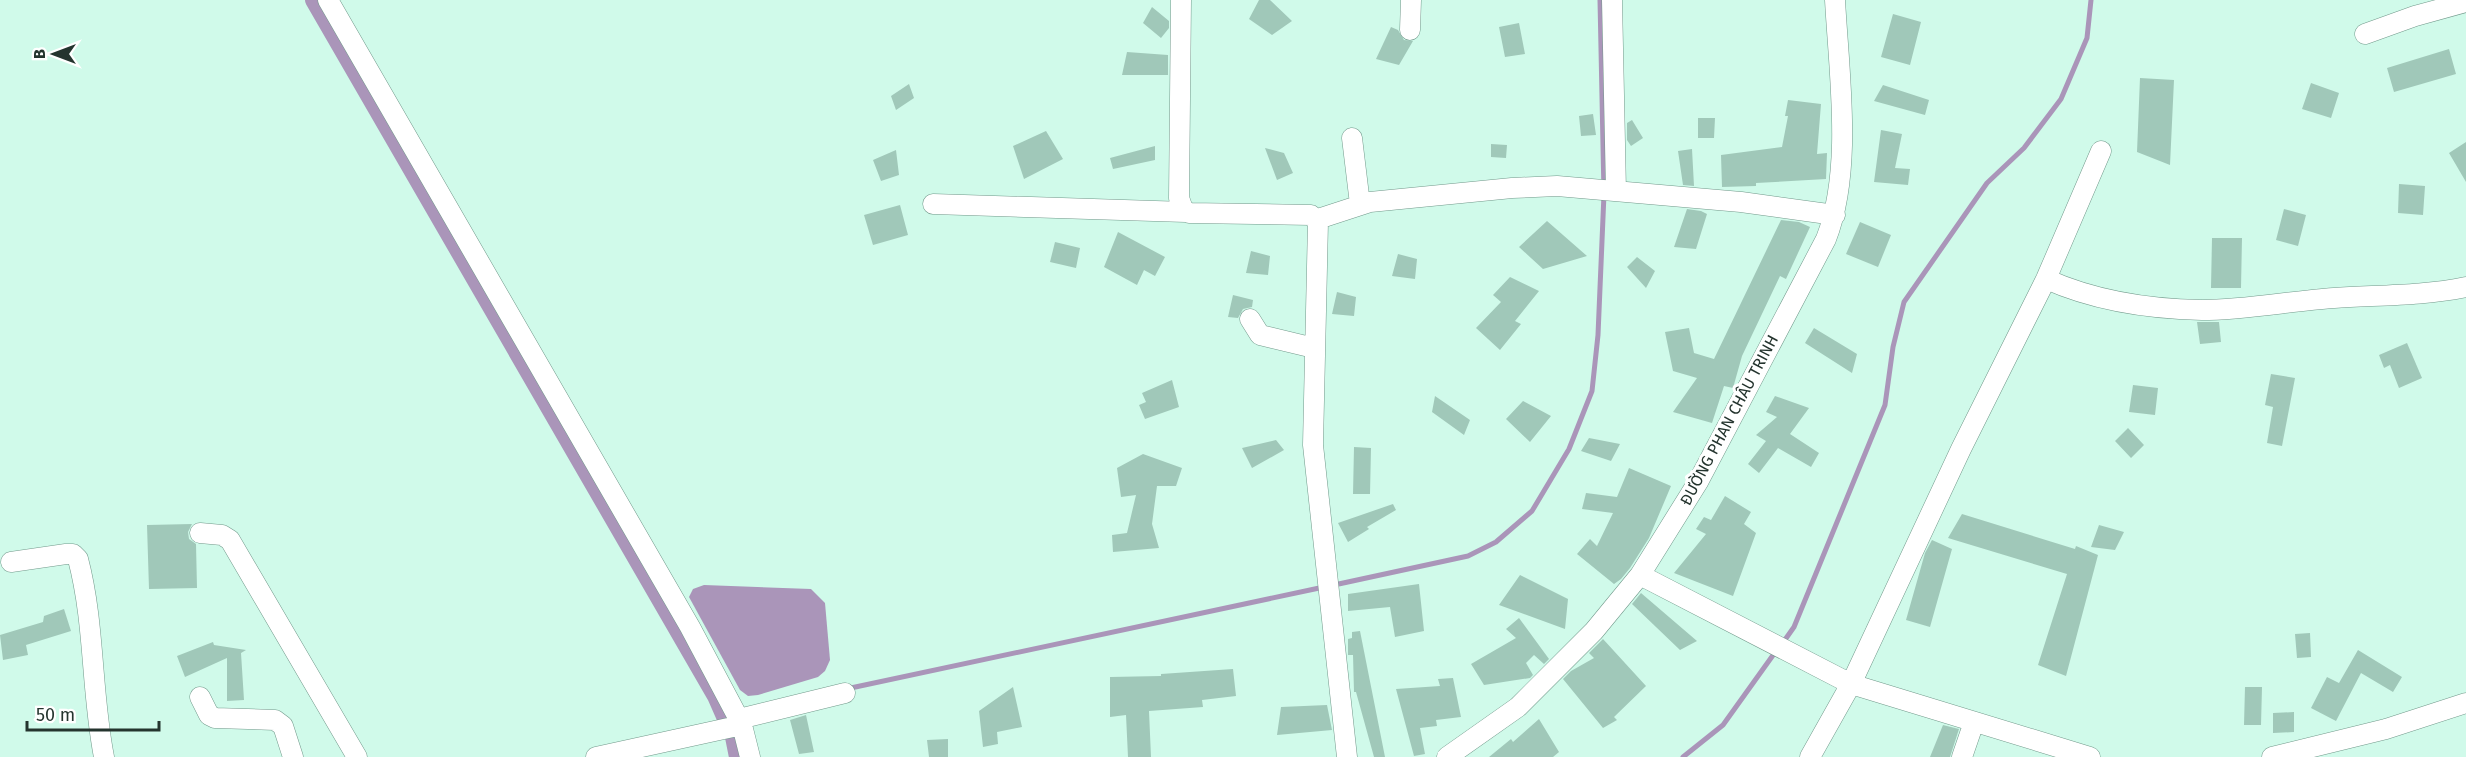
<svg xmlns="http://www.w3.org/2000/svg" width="2466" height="757" font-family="'Fira Sans',sans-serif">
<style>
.water{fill:#aa95b9}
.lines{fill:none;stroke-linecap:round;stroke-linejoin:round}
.stream{stroke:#aa95b9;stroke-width:5}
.canal{stroke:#aa95b9;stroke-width:18}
.building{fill:#a0c8b9}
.minor-casing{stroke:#72998b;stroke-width:21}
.minor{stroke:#fff;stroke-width:20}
.labels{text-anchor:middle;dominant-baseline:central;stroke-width:6;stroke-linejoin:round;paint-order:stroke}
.street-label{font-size:16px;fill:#24342e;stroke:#fff}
</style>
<rect width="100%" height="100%" fill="#d0faea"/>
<path class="water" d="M704,585L811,589L825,603L830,660L825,671L818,677L758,695L748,696L740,690L689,597L693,589Z"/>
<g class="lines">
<path class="stream" d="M1334,585L1468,556L1496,542L1532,511L1569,449L1592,391L1598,335L1604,194L1600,0
M1782,644L1794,627L1885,405L1893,347L1904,302L1987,183L2024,148L2061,99L2087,38L2091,0
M846,689L1324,587
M1683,757L1723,725L1776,651"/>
<path class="canal" d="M314,0L716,696L734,737L738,757"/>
</g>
<path class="building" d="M1259,0H1270L1292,21L1272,35L1249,19Z
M1152,7L1169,21V28L1161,38L1143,23Z
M1893,14L1921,22L1910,65L1881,57Z
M1519,23L1525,54L1505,57L1499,27Z
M1391,27L1398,30L1404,40L1413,41L1399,65L1376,59Z
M2449,49L2456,74L2394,92L2387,68Z
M1127,52L1168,55V75H1122Z
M2140,78L2174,80L2170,165L2137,152Z
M2311,83L2339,93L2331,118L2302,109Z
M909,84L914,98L896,110L891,96Z
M1883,85L1929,100L1925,115L1874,101Z
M1788,100L1821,104L1817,154L1827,153L1826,179L1756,183V186L1722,187L1721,155L1782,147L1788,116H1785Z
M1593,114L1596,135L1581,136L1579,116Z
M1698,118H1715L1714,138H1698Z
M1632,120L1643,138L1631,146L1627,140V123Z
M1881,130L1902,134L1895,168L1910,169L1908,185L1874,182Z
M1046,131L1063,159L1024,179L1013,146Z
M2466,142V182L2449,153Z
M1491,144L1507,145L1506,158L1491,157Z
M1155,146V160L1113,169L1110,158Z
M1265,148L1284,153L1293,173L1277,180Z
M1692,149L1694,186L1683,185L1678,151Z
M896,150L899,175L881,181L873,160Z
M2399,184L2425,186L2423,215L2398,213Z
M900,205L908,235L873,245L864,215Z
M1687,209L1701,211L1707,214L1696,249L1674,247Z
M2284,209L2306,215L2298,246L2276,240Z
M1781,220L1799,222L1810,227L1786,279L1780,276L1742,356L1733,388L1724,386L1712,423L1673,412L1697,378L1673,371L1665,332L1689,328L1694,353L1714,359Z
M1547,221L1587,256L1543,269L1519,247Z
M1860,222L1891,235L1878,267L1846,254Z
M1118,232L1165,257L1155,276L1144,270L1137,285L1104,267Z
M2212,238H2242L2241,288H2211Z
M1055,242L1080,248L1076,268L1050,262Z
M1251,251L1270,256L1268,275L1246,273Z
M1398,254L1417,259L1415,279L1392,276Z
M1637,257L1655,271L1646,288L1627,267Z
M1510,277L1539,291L1515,321L1521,324L1500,350L1476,328L1501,302L1493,295Z
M1337,292L1356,297L1354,316L1332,314Z
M1233,295L1253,300L1252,307L1243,309L1238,318L1228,317Z
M2197,322H2219L2221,342L2200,344Z
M1814,328L1857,354L1852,373L1805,343Z
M2407,343L2422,378L2399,388L2390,365L2384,368L2379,355Z
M2271,374L2295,378L2282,446L2267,443L2273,407L2265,405Z
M1172,380L1179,407L1145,419L1139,405L1146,402L1142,393Z
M2133,385L2158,388L2155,415L2129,412Z
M1435,396L1470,420L1464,435L1432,412Z
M1775,396L1809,408L1790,434L1819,453L1811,467L1778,448L1759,473L1748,464L1766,441L1756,435L1777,417L1766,412Z
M1523,401L1551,416L1530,442L1506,419Z
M2128,428L2144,445L2131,458L2115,441Z
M1589,438L1620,444L1611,461L1581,451Z
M1276,440L1284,450L1252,468L1242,448Z
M1354,447L1371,448L1370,494H1353Z
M1143,454L1182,468L1176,486H1157L1152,524L1159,548L1113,552L1112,535L1127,533L1136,495L1121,497L1117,468Z
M1629,468L1671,486L1649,538L1630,568L1621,579L1614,584L1577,554L1590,539L1597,546L1613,513L1582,509L1586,493L1617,497Z
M1725,496L1751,512L1744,524L1756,533L1733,596L1674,573L1706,534L1696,529L1704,517L1711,520Z
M1393,504L1396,510L1367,527L1369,529L1348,542L1338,523Z
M1962,514L2075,549L2076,546L2098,555L2066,676L2038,665L2067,574L1948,538Z
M192,524L188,532L189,539L196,544L197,588L149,589L147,525Z
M2099,525L2124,532L2115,550L2091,547Z
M1932,540L1952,549L1930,627L1906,620L1925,553Z
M1520,575L1568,599L1565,629L1499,605Z
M1419,584L1424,631L1395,637L1390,607L1348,611V594Z
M1641,593L1697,641L1680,650L1632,604Z
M64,609L71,631L26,645L28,655L3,660L0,635L43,622L44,616Z
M1519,618L1549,659L1544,664L1534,655L1526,663L1533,675L1530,678L1484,685L1471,664L1516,638L1506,629Z
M1360,631L1385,757H1374L1356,692H1354L1353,655H1348V639L1352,638V632Z
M2310,633L2311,657L2297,658L2295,634Z
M1603,639L1646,686L1614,717L1617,720L1603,728L1563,679L1571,671L1594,658L1589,653Z
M213,642L214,645L246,650L241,653L244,700L227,701V658L185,677L177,656Z
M2358,650L2402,677L2393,692L2361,673L2336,721L2311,708L2327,677L2339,683Z
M1233,669L1236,696L1202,700L1203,707L1149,711L1151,757H1128L1126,715L1110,717V677L1161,676V674Z
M1453,678L1461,717L1436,720L1437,726L1420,728L1425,754L1414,756L1396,689L1440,686L1438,679Z
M1013,687L1022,727L997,732L998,744L983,747L979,711Z
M2245,687H2262L2261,725H2244Z
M1327,705L1332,730L1277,735L1281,707Z
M2294,712V732L2273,733V713Z
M806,715L814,752L799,754L790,720Z
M1539,719L1559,752L1553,757H1489L1511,739L1513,742Z
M1943,725L1959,729L1950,757H1930Z
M948,739V757H929L927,740Z"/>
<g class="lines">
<g class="minor-casing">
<path id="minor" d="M328,0L690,627L742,725L750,757
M1181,0L1179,198L1183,209L1189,213L1311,215L1318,222L1313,445L1347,757
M1612,0L1616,191
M1410,30L1411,0
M2365,34L2415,16L2466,2
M1352,138L1360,204
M933,204L1186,212
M1318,219L1370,202L1512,188L1557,186L1741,202L1835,215
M2046,279C2095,301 2149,309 2202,310C2246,310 2290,301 2334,298C2378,295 2423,296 2466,287
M1250,319L1260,335L1314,348
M200,533L222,535L230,540L357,757
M11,562L66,554H73L78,559C95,623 91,691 104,757
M1640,575L1851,684L2090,757
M200,697L209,715L215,718L275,720L283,726L293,757
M739,719L845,693
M596,757L742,725
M1447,757L1518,707L1594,631L1640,575L1698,482L1826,239C1853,170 1839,74 1835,0
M1810,757L1851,684L1961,449L2046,279L2101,151
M1962,757L1974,722
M2272,757L2386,729L2466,703"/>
</g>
<use href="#minor" class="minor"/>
</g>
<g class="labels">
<g class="street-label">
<text transform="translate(1729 420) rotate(-62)">ĐƯỜNG PHAN CHÂU TRINH</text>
</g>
</g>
<g transform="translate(54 54) rotate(270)" stroke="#ffffff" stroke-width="4.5" paint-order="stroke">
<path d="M0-4.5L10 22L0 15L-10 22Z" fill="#24342e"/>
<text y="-9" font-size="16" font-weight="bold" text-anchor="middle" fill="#24342e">B</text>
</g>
<path d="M27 721v9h132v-9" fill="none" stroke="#24342e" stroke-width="3"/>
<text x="36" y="721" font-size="18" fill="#24342e" stroke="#ffffff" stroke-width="4.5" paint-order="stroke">50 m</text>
</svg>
